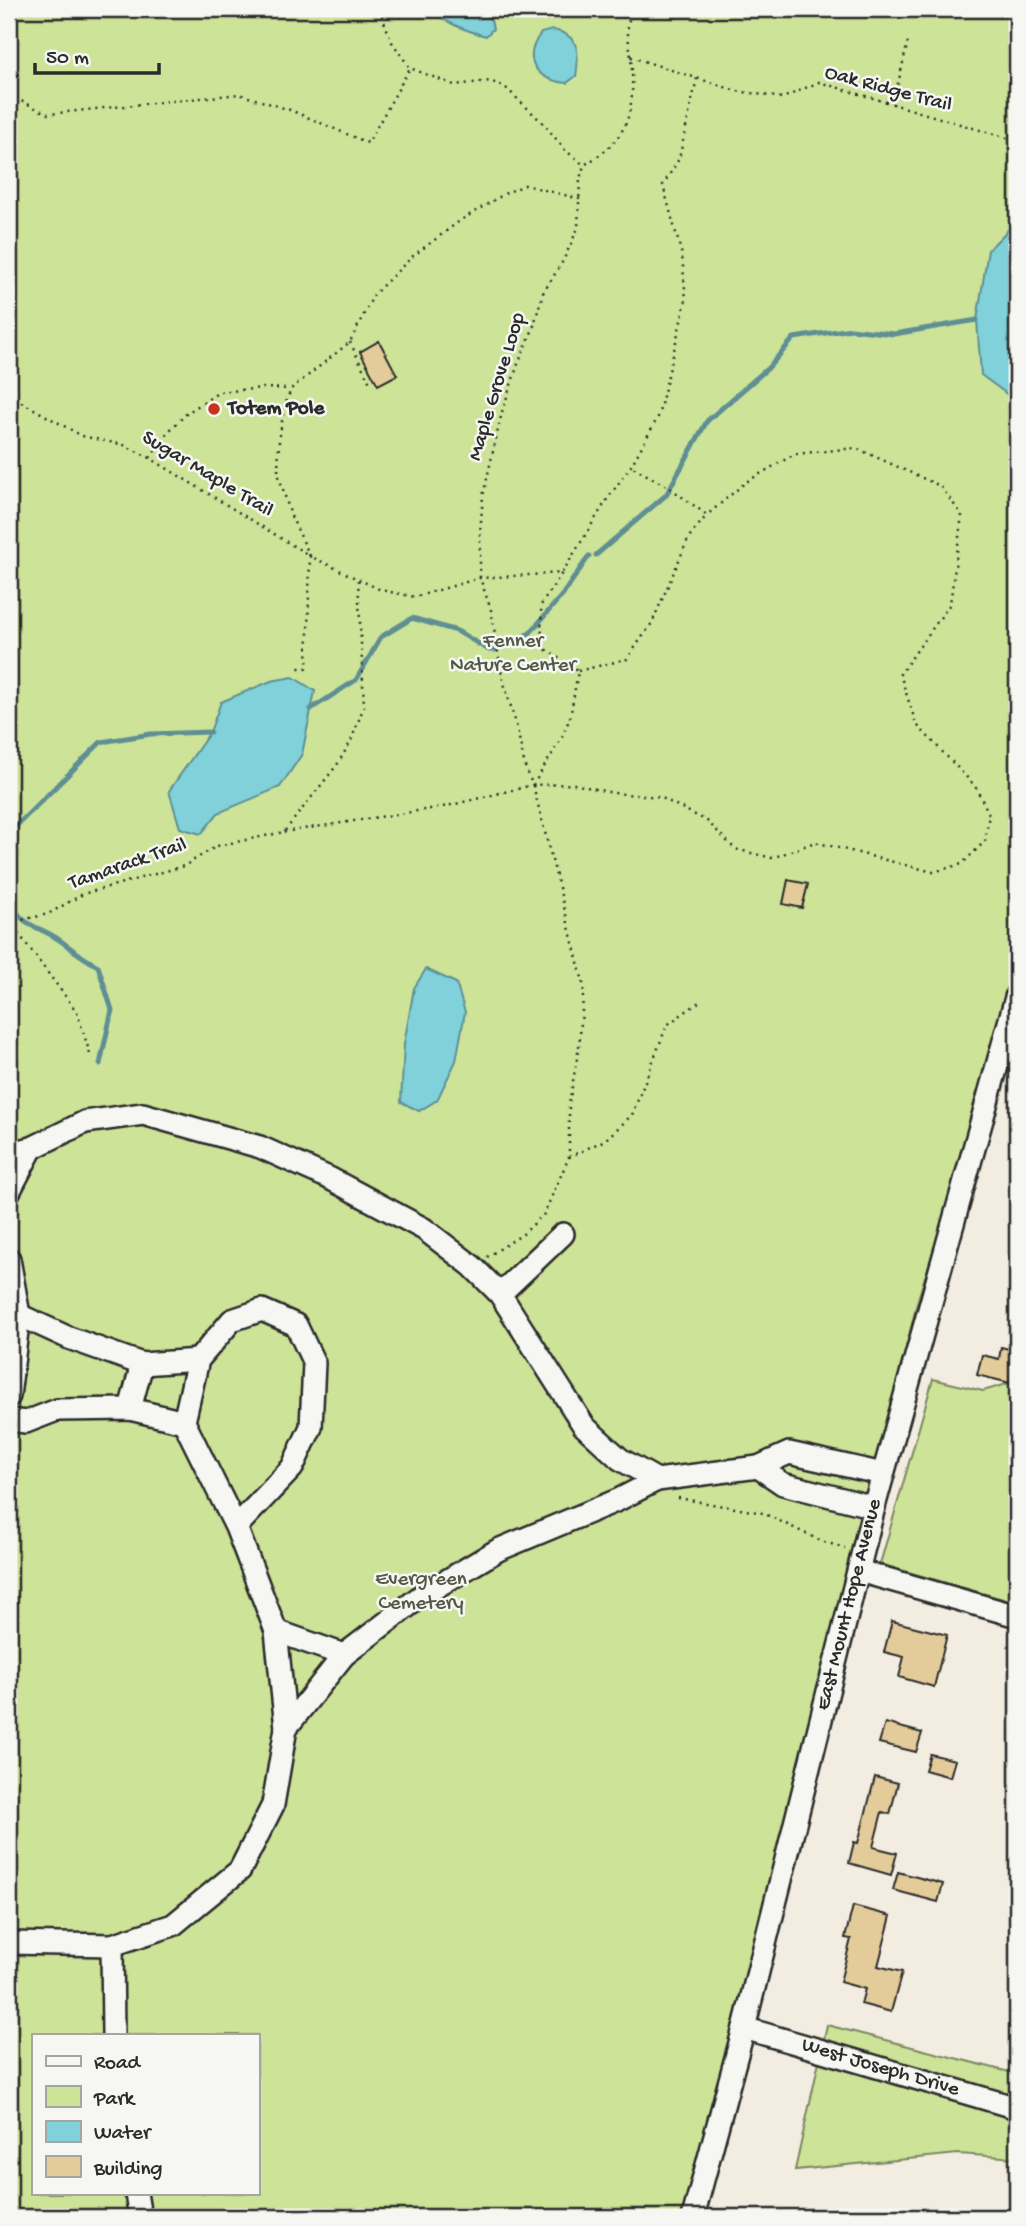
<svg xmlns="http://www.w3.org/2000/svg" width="1026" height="2226" font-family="'Gochi Hand',sans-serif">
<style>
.green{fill:#cce398;stroke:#7c8762;stroke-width:2;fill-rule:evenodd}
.water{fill:#80d1da;stroke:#5e8f94;stroke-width:2}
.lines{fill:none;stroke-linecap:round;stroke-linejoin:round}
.stream{stroke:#5e8f94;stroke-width:5}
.building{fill:#e4cb9a;stroke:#2b2b2b;stroke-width:2}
.minor-casing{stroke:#2b2b2b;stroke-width:26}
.path{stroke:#2b2b2b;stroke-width:2.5;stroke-dasharray:2 5;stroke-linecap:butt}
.minor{stroke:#f6f6f2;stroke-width:21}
.poi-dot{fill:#c8321e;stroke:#f6f6f2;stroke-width:2.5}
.labels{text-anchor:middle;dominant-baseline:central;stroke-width:5;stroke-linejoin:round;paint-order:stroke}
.street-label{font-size:21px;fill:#2b2b2b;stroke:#f6f6f2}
.poi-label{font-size:21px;font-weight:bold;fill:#2b2b2b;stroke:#f6f6f2;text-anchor:start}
.park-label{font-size:21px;fill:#535946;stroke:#f6f6f2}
</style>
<rect width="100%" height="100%" fill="#f2ede0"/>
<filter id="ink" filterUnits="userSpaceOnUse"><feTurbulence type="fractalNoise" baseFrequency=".0143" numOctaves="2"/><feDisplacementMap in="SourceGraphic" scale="14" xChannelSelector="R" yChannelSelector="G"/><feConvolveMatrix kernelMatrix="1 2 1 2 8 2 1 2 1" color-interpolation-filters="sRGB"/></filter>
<g filter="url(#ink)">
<path class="green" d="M9,9H1017V989L918,1299L691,2217H9ZM33,2035H257V2193H33Z
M933,1379L983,1391L1017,1381V1603L880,1564Z
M827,2025L1017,2074V2158L958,2154L795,2170Z"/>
<path class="water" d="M429,9H479L491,20L493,29L486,36C464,30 446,23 429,9Z
M552,30C579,34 580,52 576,76L567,83C536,80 521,60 541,33Z
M1017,221V399L1015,400L981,375L977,320L988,250Z
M293,677L315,691L302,754L280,787L218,813L201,834L180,828L169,791L210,732L221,702L271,681Z
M426,969L456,983L465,1012L456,1061L437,1100L419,1111L401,1102L404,1044L414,988Z"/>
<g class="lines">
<path class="stream" d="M596,555L666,495L707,421L768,368L794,338L851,329L894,334L977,320
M500,647L530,633L563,594L589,556
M311,709L356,680L381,637L412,618L457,631L489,650H495
M9,833L101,742L151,734L210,732
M9,900C25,930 37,924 61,941C73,950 84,959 98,966L112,1010L100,1064"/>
</g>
<path class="building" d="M379,341L397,375L378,385L360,352Z
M788,880L808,884L802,908L783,904Z
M1001,1347L1017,1351L1010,1383L977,1375L982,1355L999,1359Z
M892,1621L947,1635L934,1687L899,1677L904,1657L884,1652Z
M885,1723L922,1733L916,1752L879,1743Z
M930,1754L955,1760L950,1777L925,1770Z
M875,1777L898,1783L890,1814L882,1812L873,1847L897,1853L891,1875L849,1863L854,1842L858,1843Z
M898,1872L943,1884L938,1902L893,1890Z
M853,1906L891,1916L878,1966L902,1972L891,2012L861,2004L865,1989L840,1982L851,1939L845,1938Z"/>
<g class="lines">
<g class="minor-casing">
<g id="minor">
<path d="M9,1153L32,1148L85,1122L143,1114L260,1147L329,1178L424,1229L472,1266L500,1294L584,1426L620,1459L657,1480L758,1467L789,1453L883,1474"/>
<path d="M9,1192L32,1148"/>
<path d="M9,1259L19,1315L9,1396"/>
<path d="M500,1294L563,1234"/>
<path d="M19,1315L69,1338L142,1364L198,1360"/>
<path d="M130,1409L142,1364"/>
<path d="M9,1420L26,1422L57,1410L130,1409L184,1422"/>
<path d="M758,1467L783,1484L874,1507"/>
<path d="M236,1527L184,1422L198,1360L232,1320L262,1310L296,1325L314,1363L311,1427L292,1468L236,1527L276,1631L286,1728"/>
<path d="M859,1571L1017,1616"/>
<path d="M276,1631L344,1655"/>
<path d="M9,1943L112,1945L173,1925L240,1870L273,1805L286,1728L344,1655L421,1596L498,1550L618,1500L657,1480"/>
<path d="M112,1945L113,2035"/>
<path id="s1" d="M744,2028L1017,2108"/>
<path d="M136,2193L140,2217"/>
<path id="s2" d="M693,2217L744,2028L874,1507L1017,994"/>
</g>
</g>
<path class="path" d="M379,9L392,42L410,68L454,85L490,81L505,87L544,124L565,150L584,165
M668,9C681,15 688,15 701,9
M631,57L737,91L783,98L819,82L1017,141
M9,95L48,114L239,94L290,110L368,143L410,68
M893,105L909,37
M580,199L525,185L506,193L461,220L413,256L374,294L350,342L291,389L284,408L279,441L278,473L291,516L310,556L341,571L381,590L415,597L480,578L562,573L608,498L631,466L658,417L686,300L682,255L663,185L679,159L697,78
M350,342L370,383
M9,395L82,436L124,445L150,458L310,556L307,668H298
M150,458L167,433L187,413L219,392L264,388L290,389
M578,671L627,659L652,623L689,537L707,515
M533,785L560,741L570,718L578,671L542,647L541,605L562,573
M284,832L443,807L533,785L574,784L613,793L660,797L707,821L735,849L772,858L815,842L933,872L962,864L985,841L989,814L975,786L916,724L900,674L950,604L962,515L940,486L856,448L795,454L746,482L707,515L670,488L631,466
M10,922L77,1012L90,1054
M9,923L48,914L83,894L184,866L217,846L284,832L337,765L351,741L364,706L358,579
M569,1157L605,1140L632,1115L667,1025L702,1000
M487,1257L523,1234L544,1214L569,1157V1104L579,1047L584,986L533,785L526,771L516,724L502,676L491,610L480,578V533L483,496L502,412L518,364L533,329L543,293L563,261L578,228L580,179L584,165C632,138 635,108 631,57C629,38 624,27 633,9
M678,1498L763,1513L821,1541L845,1548"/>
<use href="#minor" class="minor"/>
</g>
</g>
<circle class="poi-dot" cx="214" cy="409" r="7"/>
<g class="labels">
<g class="street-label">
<text transform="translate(888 90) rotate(15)">Oak Ridge Trail</text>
<text transform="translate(498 387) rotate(-73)">Maple Grove Loop</text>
<text transform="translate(207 475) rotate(31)">Sugar Maple Trail</text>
<text transform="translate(128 865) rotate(-19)">Tamarack Trail</text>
<text stroke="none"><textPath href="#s2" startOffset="632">East Mount Hope Avenue</textPath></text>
<text stroke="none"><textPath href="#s1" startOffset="142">West Joseph Drive</textPath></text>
</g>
<g class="poi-label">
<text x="228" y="409">Totem Pole</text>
</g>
<g class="park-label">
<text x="513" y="642">Fenner<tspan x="513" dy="24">Nature Center</tspan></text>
<text x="421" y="1580">Evergreen<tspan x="421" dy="24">Cemetery</tspan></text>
</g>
</g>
<rect width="1026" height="2226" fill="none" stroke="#f6f6f2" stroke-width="35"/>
<rect x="18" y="18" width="991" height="2191" fill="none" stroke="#2b2b2b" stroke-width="2.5" filter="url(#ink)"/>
<rect x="32" y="2034" width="228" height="161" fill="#f6f6f2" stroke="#a5a5a2" stroke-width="2"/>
<rect x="46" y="2056" width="35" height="10" fill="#f6f6f2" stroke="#a5a5a2" stroke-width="2"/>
<text x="94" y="2068" font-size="21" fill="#2b2b2b">Road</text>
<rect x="46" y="2086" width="35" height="21" fill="#cce398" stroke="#a5a5a2" stroke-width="2"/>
<text x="94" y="2104" font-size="21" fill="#2b2b2b">Park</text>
<rect x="46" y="2121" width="35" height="21" fill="#80d1da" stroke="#a5a5a2" stroke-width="2"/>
<text x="94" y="2138" font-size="21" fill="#2b2b2b">Water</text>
<rect x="46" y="2156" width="35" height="21" fill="#e4cb9a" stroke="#a5a5a2" stroke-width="2"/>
<text x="94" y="2174" font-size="21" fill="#2b2b2b">Building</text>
<path d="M35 63v10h124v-10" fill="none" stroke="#2b2b2b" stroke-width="3.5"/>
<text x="46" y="63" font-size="21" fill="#2b2b2b" stroke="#f6f6f2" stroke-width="5" paint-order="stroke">50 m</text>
</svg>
